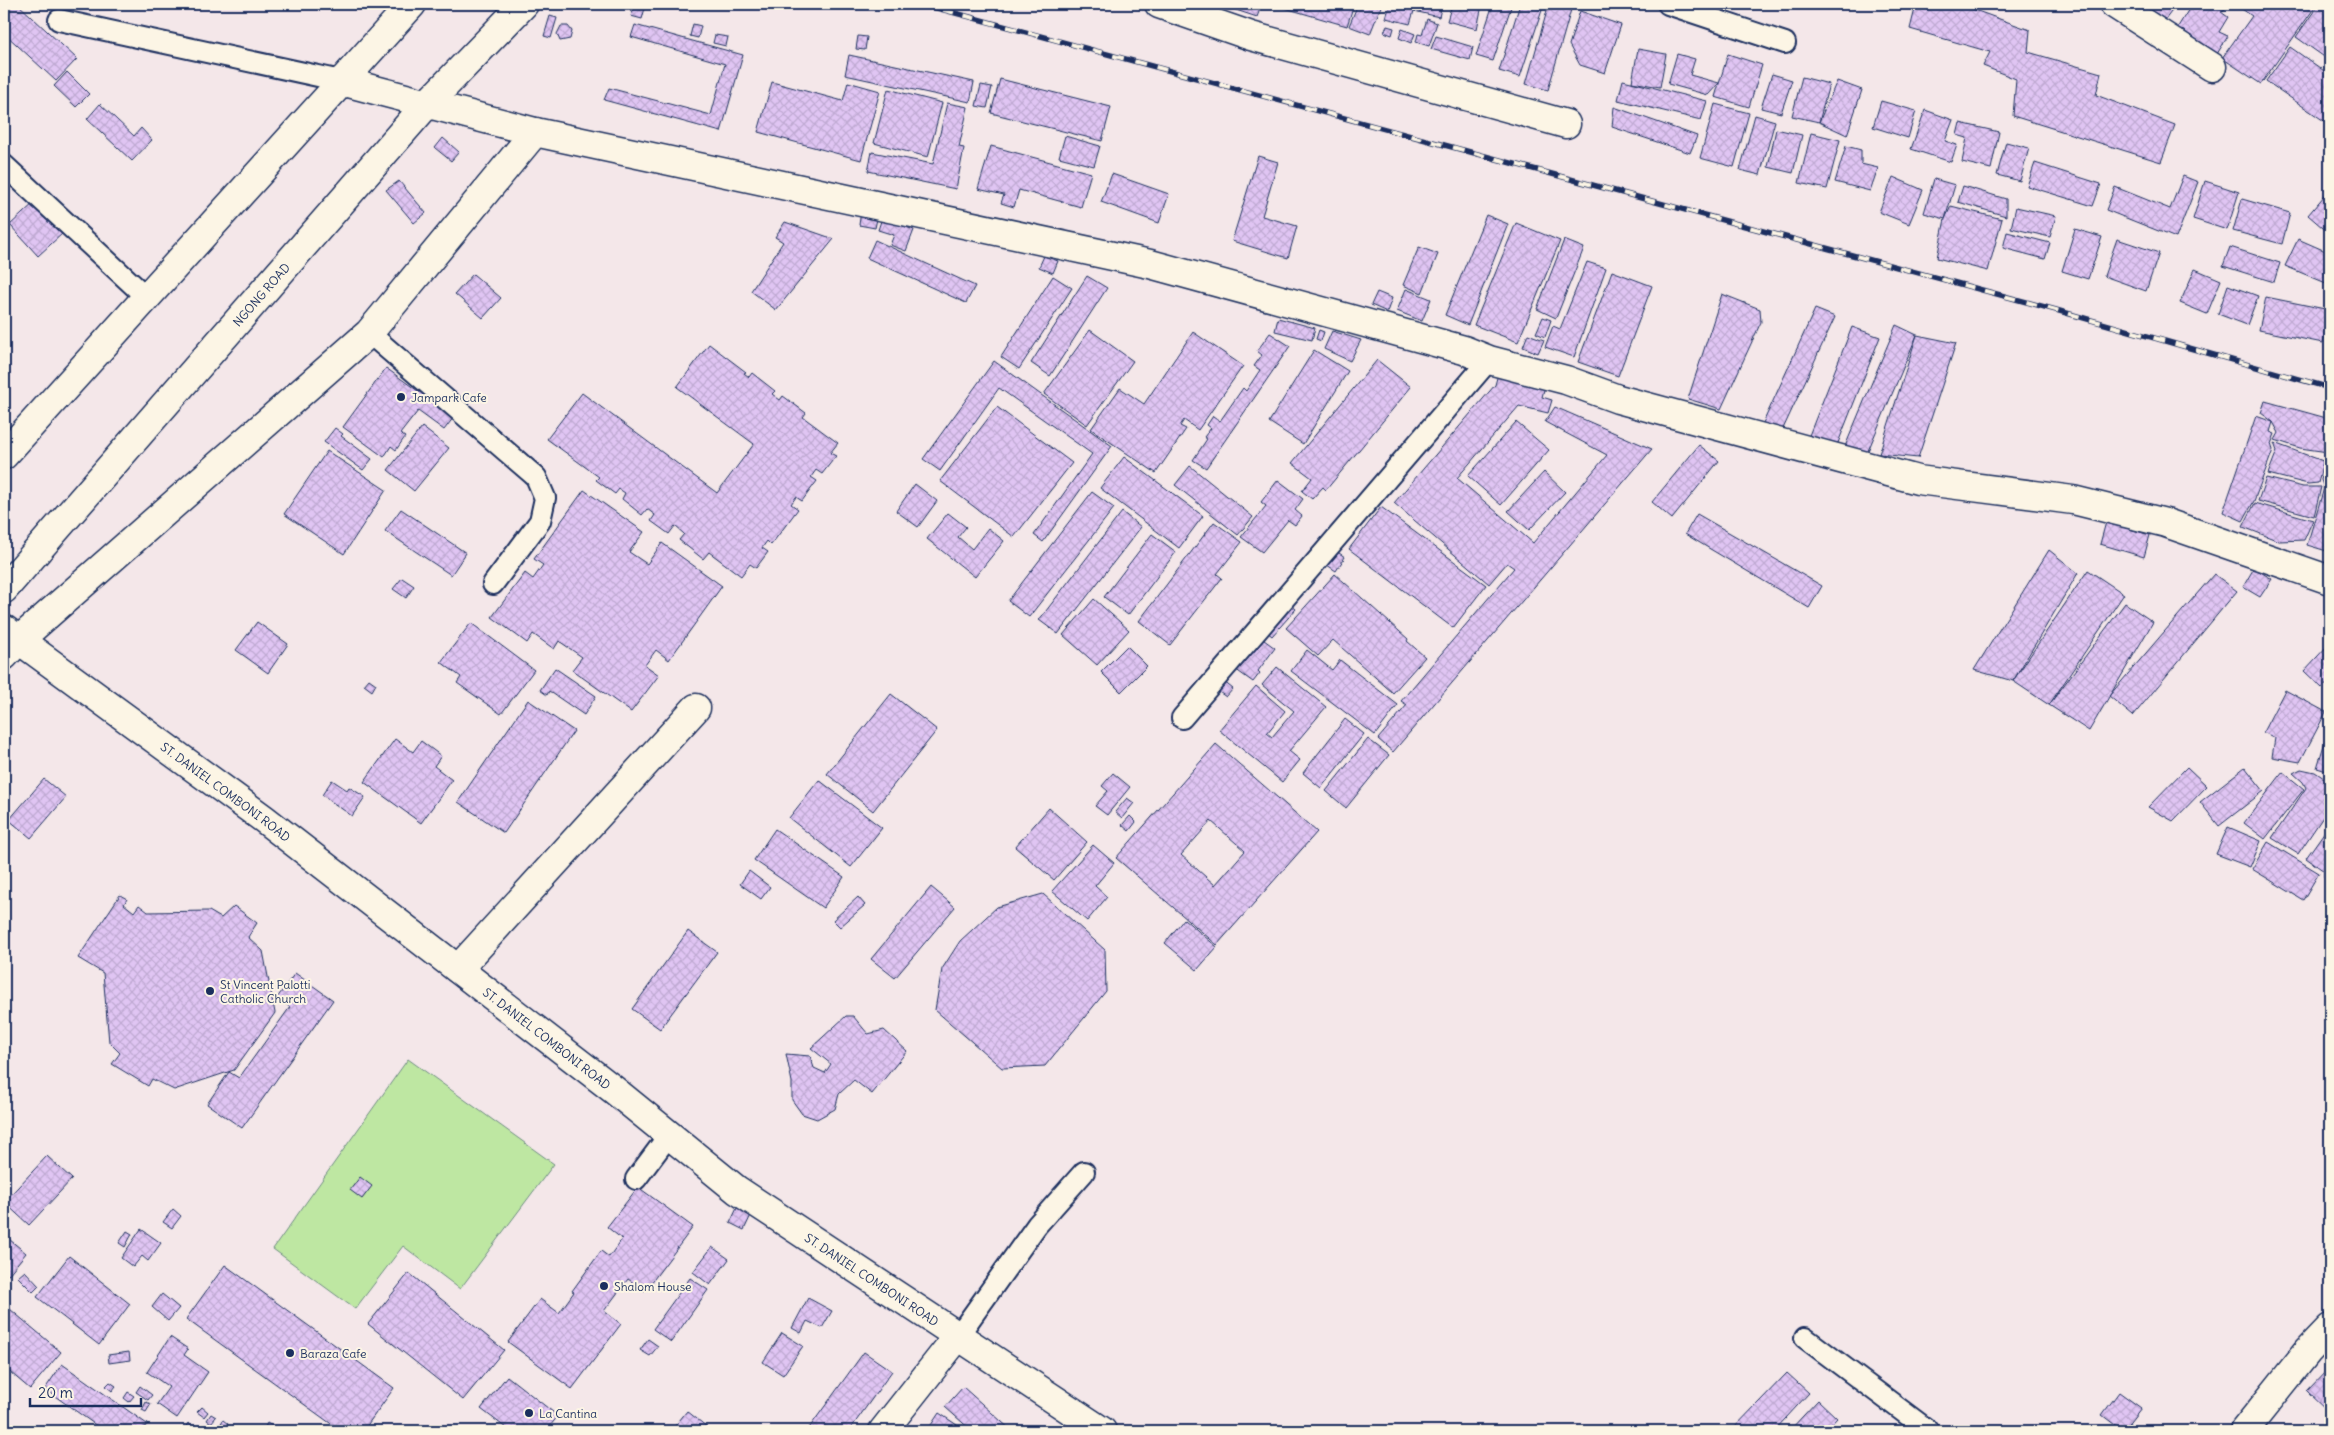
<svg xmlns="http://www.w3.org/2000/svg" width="2334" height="1435" font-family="Delius,sans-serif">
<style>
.green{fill:#bee7a2;stroke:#6c8b80}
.building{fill:url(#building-cross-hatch);stroke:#1b2f5e;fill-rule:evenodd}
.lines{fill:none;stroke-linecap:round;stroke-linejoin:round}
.service-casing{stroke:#1b2f5e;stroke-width:24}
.minor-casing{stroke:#1b2f5e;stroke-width:31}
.secondary-casing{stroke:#1b2f5e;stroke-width:31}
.service{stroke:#fcf5e5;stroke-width:20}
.minor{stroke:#fcf5e5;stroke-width:28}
.secondary{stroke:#fcf5e5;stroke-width:28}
.rail-casing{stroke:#1b2f5e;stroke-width:5.5}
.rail{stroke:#fcf5e5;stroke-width:4;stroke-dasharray:11;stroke-linecap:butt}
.poi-dot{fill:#1b2f5e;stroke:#fcf5e5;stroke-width:2}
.labels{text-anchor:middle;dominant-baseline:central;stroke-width:4;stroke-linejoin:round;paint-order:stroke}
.street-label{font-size:12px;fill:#1b2f5e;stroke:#fcf5e5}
.poi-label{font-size:12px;fill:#1b2f5e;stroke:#fcf5e5;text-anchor:start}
</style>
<defs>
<pattern id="building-cross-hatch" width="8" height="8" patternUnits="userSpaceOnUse" patternTransform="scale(1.25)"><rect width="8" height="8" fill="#e0c5f3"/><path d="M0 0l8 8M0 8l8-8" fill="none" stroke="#c0aad3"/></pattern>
</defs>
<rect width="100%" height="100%" fill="#f4e7e9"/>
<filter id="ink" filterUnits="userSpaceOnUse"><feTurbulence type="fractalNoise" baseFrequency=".02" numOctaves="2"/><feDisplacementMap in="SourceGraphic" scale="10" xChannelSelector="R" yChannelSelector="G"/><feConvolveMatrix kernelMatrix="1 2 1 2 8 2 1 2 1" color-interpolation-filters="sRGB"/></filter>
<g filter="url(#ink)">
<path class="green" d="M408,1059L554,1164L460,1289L403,1246L355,1309L273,1249Z"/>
<path class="building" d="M4,4H18L77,59L56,81L4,33Z
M1218,4H1262L1257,17Z
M1271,4H1354L1347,26Z
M1358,4H1382L1370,34L1349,26Z
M1390,4H1442L1439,17L1414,11L1410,24L1386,18Z
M1452,4L1482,5L1477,29L1447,21Z
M1493,4H1512L1493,61L1476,56Z
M1520,4H1544L1520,77L1499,71Z
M1549,4L1572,6L1548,90L1526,84Z
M1900,4H1958L2030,30L2028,52L2101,73L2096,95L2175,125L2161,162L2013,116L2016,79L1983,66L1990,52L1910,29L1915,9Z
M2133,4H2177L2162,24Z
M2192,4H2231L2221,12L2228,17L2219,32L2228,36L2217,54L2176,30Z
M2241,4H2317L2261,84L2222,58L2252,16L2239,7Z
M2319,4L2330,11V61L2296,37Z
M635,5L645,8L642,19L631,16Z
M1580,11L1621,25L1605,73L1580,65L1569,45Z
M550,16L557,18L551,38L544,36Z
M1427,19L1437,23L1429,46L1416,42L1418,34L1422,35Z
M693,24L701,26L698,38L690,36Z
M635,25L743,55L721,132L604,100L609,88L711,115L725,64L631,37Z
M561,26H568L572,31L570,39L560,41L557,34Z
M1387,26L1394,28L1392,35L1384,32Z
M1402,29L1415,34L1411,43L1399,38Z
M715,35L728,37L726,46L713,43Z
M858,36L867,37L865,50L856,49Z
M1436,36L1473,47L1470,60L1431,49Z
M2290,47L2330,75V125L2266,81Z
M1638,49L1666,54L1660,87L1632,82Z
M1677,54L1695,59L1690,75L1719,83L1708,95L1668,84Z
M1728,54L1762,65L1749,107L1715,97Z
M849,55L974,82L970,102L845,75Z
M67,72L89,94L76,107L54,86Z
M1772,74L1792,80L1781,113L1761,108Z
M1802,77L1829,84L1819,122L1792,116Z
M1000,79L1111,107L1102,141L991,113Z
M1623,80L1707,101L1701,120L1618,100Z
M1837,81L1862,90L1847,135L1819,122Z
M772,82L843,101L848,82L880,91L861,160L758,132Z
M981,85L992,87L987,108L976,106Z
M888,89L942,103L928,157L874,143Z
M1881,101L1916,111L1908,138L1873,127Z
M947,103L968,107L959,147L964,148L956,189L868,171L872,152L933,164Z
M100,104L134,136L141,128L152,140L132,161L87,119Z
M1715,104L1749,113L1734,167L1700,158Z
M1614,107L1697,136L1690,153L1612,127Z
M1925,110L1953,120L1945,141L1957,145L1951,162L1911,149Z
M1755,115L1775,121L1760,175L1740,170Z
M1960,123L1999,132L1991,169L1962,162L1967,138L1957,135Z
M1776,129L1802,135L1793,173L1768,167Z
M1811,133L1840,140L1827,189L1799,183Z
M1065,136L1100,146L1094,166L1059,157Z
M443,138L459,152L451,161L435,148Z
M2006,142L2029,148L2020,181L1997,175Z
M991,146L1091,173L1081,207L1019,190L1014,207L1001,203L1004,195L978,189Z
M1846,146L1861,150V164L1878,168L1870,191L1835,182Z
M1258,156L1278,162L1262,216L1297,226L1288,258L1232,241Z
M2035,163L2101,184L2093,206L2027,186Z
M1112,174L1169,194L1159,223L1101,202Z
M2183,176L2198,182L2176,238L2106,210L2115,187L2170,209Z
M1893,177L1923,190L1909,224L1879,212Z
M1934,179L1955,185L1945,219L1924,213Z
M399,181L426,213L414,223L386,190Z
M2205,181L2239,192L2227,230L2193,219Z
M1963,186L2006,199V216L1958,202Z
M2330,189V234L2308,215Z
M2242,199L2290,213L2282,244L2233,231Z
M35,202L63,233L38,256L10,225Z
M1951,206L2002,219L1988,271L1937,258L1945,219Z
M2016,207L2056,216L2050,237L2011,228Z
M861,211L878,214L875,228L859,225Z
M1486,215L1508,224L1468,325L1445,315Z
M882,218L914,230L906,251L890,245L894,235L878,230Z
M785,222L834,239L776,310L751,291L783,242L775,237Z
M1516,223L1560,241L1518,342L1474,325Z
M2075,229L2102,237L2088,279L2062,271Z
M2007,232L2050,243L2045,259L2003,248Z
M2117,239L2159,253L2146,291L2104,276Z
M2298,239L2330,253V274L2326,283L2285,266Z
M875,240L975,286L966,303L867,258Z
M1564,240L1584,248L1556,318L1537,309Z
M1419,247L1438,254L1422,293L1403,285Z
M2230,247L2280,263L2274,282L2223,266Z
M1044,256L1058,261L1053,273L1039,267Z
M1587,262L1606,268L1574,357L1545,347L1553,326L1560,329Z
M2195,269L2221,280L2207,314L2180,303Z
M1612,271L1652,286L1618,376L1578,362Z
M473,274L501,298L483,318L455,294Z
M1053,276L1072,288L1019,369L1001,357Z
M1087,276L1107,288L1050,376L1031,363Z
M2228,285L2258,296L2247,325L2218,314Z
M1406,289L1431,299L1422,321L1397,311Z
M1377,292L1392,298L1387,312L1371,305Z
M1722,294L1760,309L1761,322L1721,409L1688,399Z
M2266,297L2330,310L2323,343L2259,330Z
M1815,309L1835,317L1782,431L1763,423Z
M1543,317L1551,320L1545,337L1536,333Z
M1278,318L1315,328L1312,340L1275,331Z
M1896,325L1917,335L1865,458L1844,449Z
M1852,327L1880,337L1836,448L1808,438Z
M1090,330L1133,361L1087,425L1044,394Z
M1319,330L1324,332L1321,341L1316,339Z
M1332,331L1361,340L1350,361L1324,349Z
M1193,332L1243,366L1198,430L1184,420L1180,426L1186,429L1156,473L1091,429L1120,388L1144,404Z
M1270,333L1290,346L1206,468L1193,460L1207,439L1204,437L1211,428L1207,425L1213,416L1220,421L1243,388L1246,391L1260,370L1254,366L1262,355L1257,351Z
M1528,334L1544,340L1538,353L1523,347Z
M1917,335L1956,343L1918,458L1879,454Z
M709,344L746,372L744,373L749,377L752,373L775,391L772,394L780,400L783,396L806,413L803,417L838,443L830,453L836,456L822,474L816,470L811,477L817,481L802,501L796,497L791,504L798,509L771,545L767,541L762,548L768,552L756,568L750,564L741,576L709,552L703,559L679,540L684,534L675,526L669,534L651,521L655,515L647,509L642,515L622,499L625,493L619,489L615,494L596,480L599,477L547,439L582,393L717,493L754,444L677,387Z
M1314,350L1348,371L1303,444L1269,422Z
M1377,360L1411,387L1326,490L1323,487L1312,499L1302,491L1312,478L1292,463Z
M994,361L1112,446L1043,542L1034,535L1092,454L999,388L940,471L923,459Z
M386,368L454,417L444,430L418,411L400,434L405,437L396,450L391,446L384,457L343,427Z
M1498,374L1545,386L1542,397L1552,400L1548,413L1519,406L1457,478L1533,543L1607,455L1545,422L1555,407L1652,449L1393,752L1378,739L1407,705L1401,701L1514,568L1507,563L1489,584L1394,503L1495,385Z
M2265,401L2330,419V457L2327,456L2328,452L2300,448L2275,440L2279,433L2273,422L2261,413Z
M997,407L1072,463L1014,537L940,481Z
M2256,416L2273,422L2270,432L2275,434L2271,444L2273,450L2254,501L2243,521L2223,512Z
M1516,422L1549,450L1501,505L1468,476Z
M422,427L449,448L414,491L388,470Z
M335,428L343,434L341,436L372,459L363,470L324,442Z
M2274,443L2323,461L2318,483L2308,484L2268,474L2277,451Z
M1699,445L1719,461L1672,519L1652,502Z
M327,451L386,490L344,554L284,514Z
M1124,457L1203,516L1179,548L1100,488Z
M2326,462L2330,464V552L2307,545L2324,488L2321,480Z
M1190,466L1253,517L1238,535L1175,485Z
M1544,472L1565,492L1529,530L1508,511Z
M2266,478L2303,487H2321L2314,516L2258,501Z
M1278,480L1303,499L1295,510L1302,516L1295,525L1288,520L1262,552L1241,537L1266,506L1261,502Z
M915,484L937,501L918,527L896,511Z
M584,490L644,532L629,552L647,564L662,543L722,586L669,660L656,650L645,665L659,675L631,712L572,670L582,657L559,641L554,649L533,634L527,643L492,617L525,573L533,579L543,565L534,559Z
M1092,492L1114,508L1029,617L1008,601Z
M2255,503L2313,520L2304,540L2279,541L2243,527Z
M1381,507L1486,585L1453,628L1349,549Z
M401,509L466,553L451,575L385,531Z
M1122,512L1141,527L1058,634L1039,620Z
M948,513L966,527L958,537L972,549L988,528L1004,541L975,577L927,539Z
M1697,514L1822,586L1809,608L1685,534Z
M1214,522L1242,542L1217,574L1222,578L1170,645L1139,621Z
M2106,522L2150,535L2144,557L2100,544Z
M1152,534L1176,552L1128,615L1104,597Z
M2049,550L2078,573L2013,681L1974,670Z
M1336,551L1345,557L1336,571L1327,565Z
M2254,568L2272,579L2260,597L2243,587Z
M2088,570L2124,594L2049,705L2013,681Z
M1335,574L1408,639L1407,641L1425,657L1393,693L1333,640L1318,656L1286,628Z
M2214,574L2237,591L2133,716L2109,696Z
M402,578L414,586L406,598L393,589Z
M1280,596L1296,609L1272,636L1256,623Z
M1094,599L1129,630L1097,665L1063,635Z
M2125,603L2153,622L2089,731L2049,705Z
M257,622L288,644L268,673L236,650Z
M471,623L534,670L501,714L457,683L461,677L441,662Z
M1260,637L1275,648L1258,671L1260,673L1253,682L1235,669Z
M2330,643V679L2322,688L2304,671Z
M1127,646L1147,666L1121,692L1101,672Z
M1307,650L1332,670L1340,660L1398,705L1375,735L1291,671Z
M1277,667L1326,707L1289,751L1300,760L1282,782L1219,730L1256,686L1285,711L1267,733L1272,737L1294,711L1262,685Z
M555,668L596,696L584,715L549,691L547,695L540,690Z
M369,679L376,684L372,691L364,685Z
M1223,681L1233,689L1226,697L1216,690Z
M2285,690L2326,712L2300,762L2272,757L2275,738L2263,732Z
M891,694L937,730L873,811L827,774Z
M528,700L574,731L504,833L458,802Z
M1345,719L1364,734L1321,788L1303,773Z
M2330,725V772L2317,768Z
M395,739L413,752L421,741L441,756L434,766L452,780L421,823L364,782Z
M1368,739L1389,755L1346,808L1326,791Z
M1216,744L1317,832L1217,945L1116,858ZM1211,821L1245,851L1215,885L1181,855Z
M2187,767L2207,786L2173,821L2148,807Z
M2245,767L2264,791L2219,826L2200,802Z
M2301,769L2315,772L2330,782V818L2325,814L2298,854L2272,838L2306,788L2303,782L2293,773Z
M2283,772L2304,789L2265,839L2244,823Z
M1113,773L1130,787L1107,815L1095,806L1108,791L1102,786Z
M44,779L66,797L31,838L9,820Z
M332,780L347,790L349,787L365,797L352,816L322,795Z
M819,780L882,828L851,867L789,818Z
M1127,798L1134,803L1122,818L1115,812Z
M1049,808L1087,842L1054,880L1015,847Z
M1130,816L1136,822L1129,831L1122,825Z
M2330,824V881L2324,877V871L2306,858Z
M2228,827L2261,841L2250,867L2216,854Z
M775,829L844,877L823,908L754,860Z
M2268,842L2319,873L2303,900L2252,869Z
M1093,845L1114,863L1095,886L1107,897L1087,921L1052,891Z
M749,871L770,887L761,899L740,884Z
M931,887L955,907L895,978L871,959Z
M1043,894L1105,950L1106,991L1045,1066L1002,1068L935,1010L942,969L960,941L997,907Z
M120,895L127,899L124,904L134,912L139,905L148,912L209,911L221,918L234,906L257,923L248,937L263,951L275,1013L234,1070L174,1090L152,1079L148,1086L112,1064L120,1053L109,1042L103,973L78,958Z
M858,897L865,905L840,927L833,920Z
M1184,919L1217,947L1197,970L1165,943Z
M688,931L717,952L660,1029L632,1009Z
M295,973L333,1000L242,1128L207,1104L229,1072L239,1078L290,1007L277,998Z
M846,1016H853L868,1034L884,1030L907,1051L872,1094L854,1080L839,1094L835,1109L817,1119L802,1114L792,1100V1082L786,1054L810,1056L814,1068L825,1073L831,1064L811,1048Z
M47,1156L72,1179L29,1225L4,1202Z
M360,1177L372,1186L362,1199L350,1190Z
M638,1187L693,1227L645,1291L628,1279L604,1311L621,1324L572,1389L508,1342L540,1299L559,1313L574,1292L572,1291L601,1251L609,1257L622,1239L607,1227Z
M738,1206L752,1213L744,1230L730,1223Z
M173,1209L181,1216L172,1228L163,1222Z
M141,1229L161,1243L148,1261L142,1256L133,1267L121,1258Z
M127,1231L132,1234L125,1247L119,1243Z
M4,1235L26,1253L4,1280Z
M712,1247L729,1259L710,1285L693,1272Z
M69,1256L130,1304L99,1345L37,1297Z
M225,1265L394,1388L363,1431H341L186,1319Z
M25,1271L39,1286L33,1292L18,1277Z
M409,1273L504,1350L463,1400L368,1324Z
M690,1278L708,1290L671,1342L653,1329Z
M162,1294L179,1308L168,1321L152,1307Z
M808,1298L832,1311L822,1328L807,1321L801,1333L792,1328Z
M4,1304L61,1352L30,1389L4,1367Z
M782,1333L803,1346L783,1375L763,1362Z
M170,1337L188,1349L184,1355L208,1372L177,1418L157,1404L169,1387L147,1372Z
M648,1339L658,1346L650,1356L640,1350Z
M129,1352L130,1360L109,1363L108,1355Z
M864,1352L892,1371L849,1431H807Z
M62,1364L147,1424L142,1431H104L45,1389Z
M2330,1367V1413L2307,1391Z
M1787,1373L1809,1393L1774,1431H1731Z
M507,1376L558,1416L546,1431H510L481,1409Z
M110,1382L116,1386L112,1391L106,1386Z
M140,1386L152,1395L148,1400L136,1392Z
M963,1387L1011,1430L1009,1431H972L945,1407Z
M128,1392L134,1396L129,1402L124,1398Z
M2119,1392L2141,1408L2123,1431L2102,1415Z
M1818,1400L1837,1418L1825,1431H1789Z
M146,1402L151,1404L146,1412L142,1410Z
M202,1407L208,1412L204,1417L197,1412Z
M687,1411L707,1427L703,1431H671Z
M939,1413L966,1431H927Z
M211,1414L216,1417L211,1423L207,1420Z
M223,1420L228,1424L224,1430L219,1427Z
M188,1423L194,1428L191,1431L185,1428Z
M267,1423L279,1430V1431L264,1429Z"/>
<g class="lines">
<g class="service-casing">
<path id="service" d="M1668,4L1785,43
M59,20L341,81
M4,165L145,296
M369,333L536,477L545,498L540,521L493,584
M1182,718L1489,360
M636,1179L669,1135
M958,1336L1037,1225L1084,1172
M1805,1338L1929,1431"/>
</g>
<g class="minor-casing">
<g id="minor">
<path d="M1159,4L1251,36L1566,124"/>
<path d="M2114,4L2212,67"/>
<path d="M341,81L535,132L1150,264L1464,350L1489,360L1566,380L1618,399L1918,480L2073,500L2166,523L2330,580"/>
<path id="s1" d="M4,629L264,819L614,1090L737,1190L1102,1431"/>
<path d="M4,656L19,640L369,333L535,132"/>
<path d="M458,969L696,708"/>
<path d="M883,1431L958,1336"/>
<path d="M2244,1431L2308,1351L2330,1328"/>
</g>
</g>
<g class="secondary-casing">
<g id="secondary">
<path d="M4,455L412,4"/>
<path id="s2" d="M4,589L426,105L524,4"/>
</g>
</g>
<use href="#service" class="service"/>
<use href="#minor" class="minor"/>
<use href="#secondary" class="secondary"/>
<g class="rail-casing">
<path id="rail" d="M922,4L2056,310L2330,388"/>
</g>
<use href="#rail" class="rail"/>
</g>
</g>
<g class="poi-dot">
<circle cx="401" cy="397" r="5"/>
<circle cx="210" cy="991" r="5"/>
<circle cx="604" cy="1286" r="5"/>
<circle cx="290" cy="1353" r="5"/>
<circle cx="529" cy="1413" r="5"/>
</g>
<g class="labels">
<g class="street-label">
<text stroke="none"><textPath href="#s2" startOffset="391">NGONG ROAD</textPath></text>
<text stroke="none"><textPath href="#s1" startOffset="275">ST. DANIEL COMBONI ROAD</textPath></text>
<text stroke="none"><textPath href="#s1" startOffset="680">ST. DANIEL COMBONI ROAD</textPath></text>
<text stroke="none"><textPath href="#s1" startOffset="1085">ST. DANIEL COMBONI ROAD</textPath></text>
</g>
<g class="poi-label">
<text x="411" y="397">Jampark Cafe</text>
<text x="220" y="984">St Vincent Palotti<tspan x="220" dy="14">Catholic Church</tspan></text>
<text x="614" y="1286">Shalom House</text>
<text x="300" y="1353">Baraza Cafe</text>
<text x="539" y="1413">La Cantina</text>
</g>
</g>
<rect width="2334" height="1435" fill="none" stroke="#fcf5e5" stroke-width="20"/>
<rect x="10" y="10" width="2314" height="1415" fill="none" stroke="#1b2f5e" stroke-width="2" filter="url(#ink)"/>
<path d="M30 1398v8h111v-8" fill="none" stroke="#1b2f5e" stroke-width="2.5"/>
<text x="38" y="1398" font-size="15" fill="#1b2f5e" stroke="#fcf5e5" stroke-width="4" paint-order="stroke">20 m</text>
</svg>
